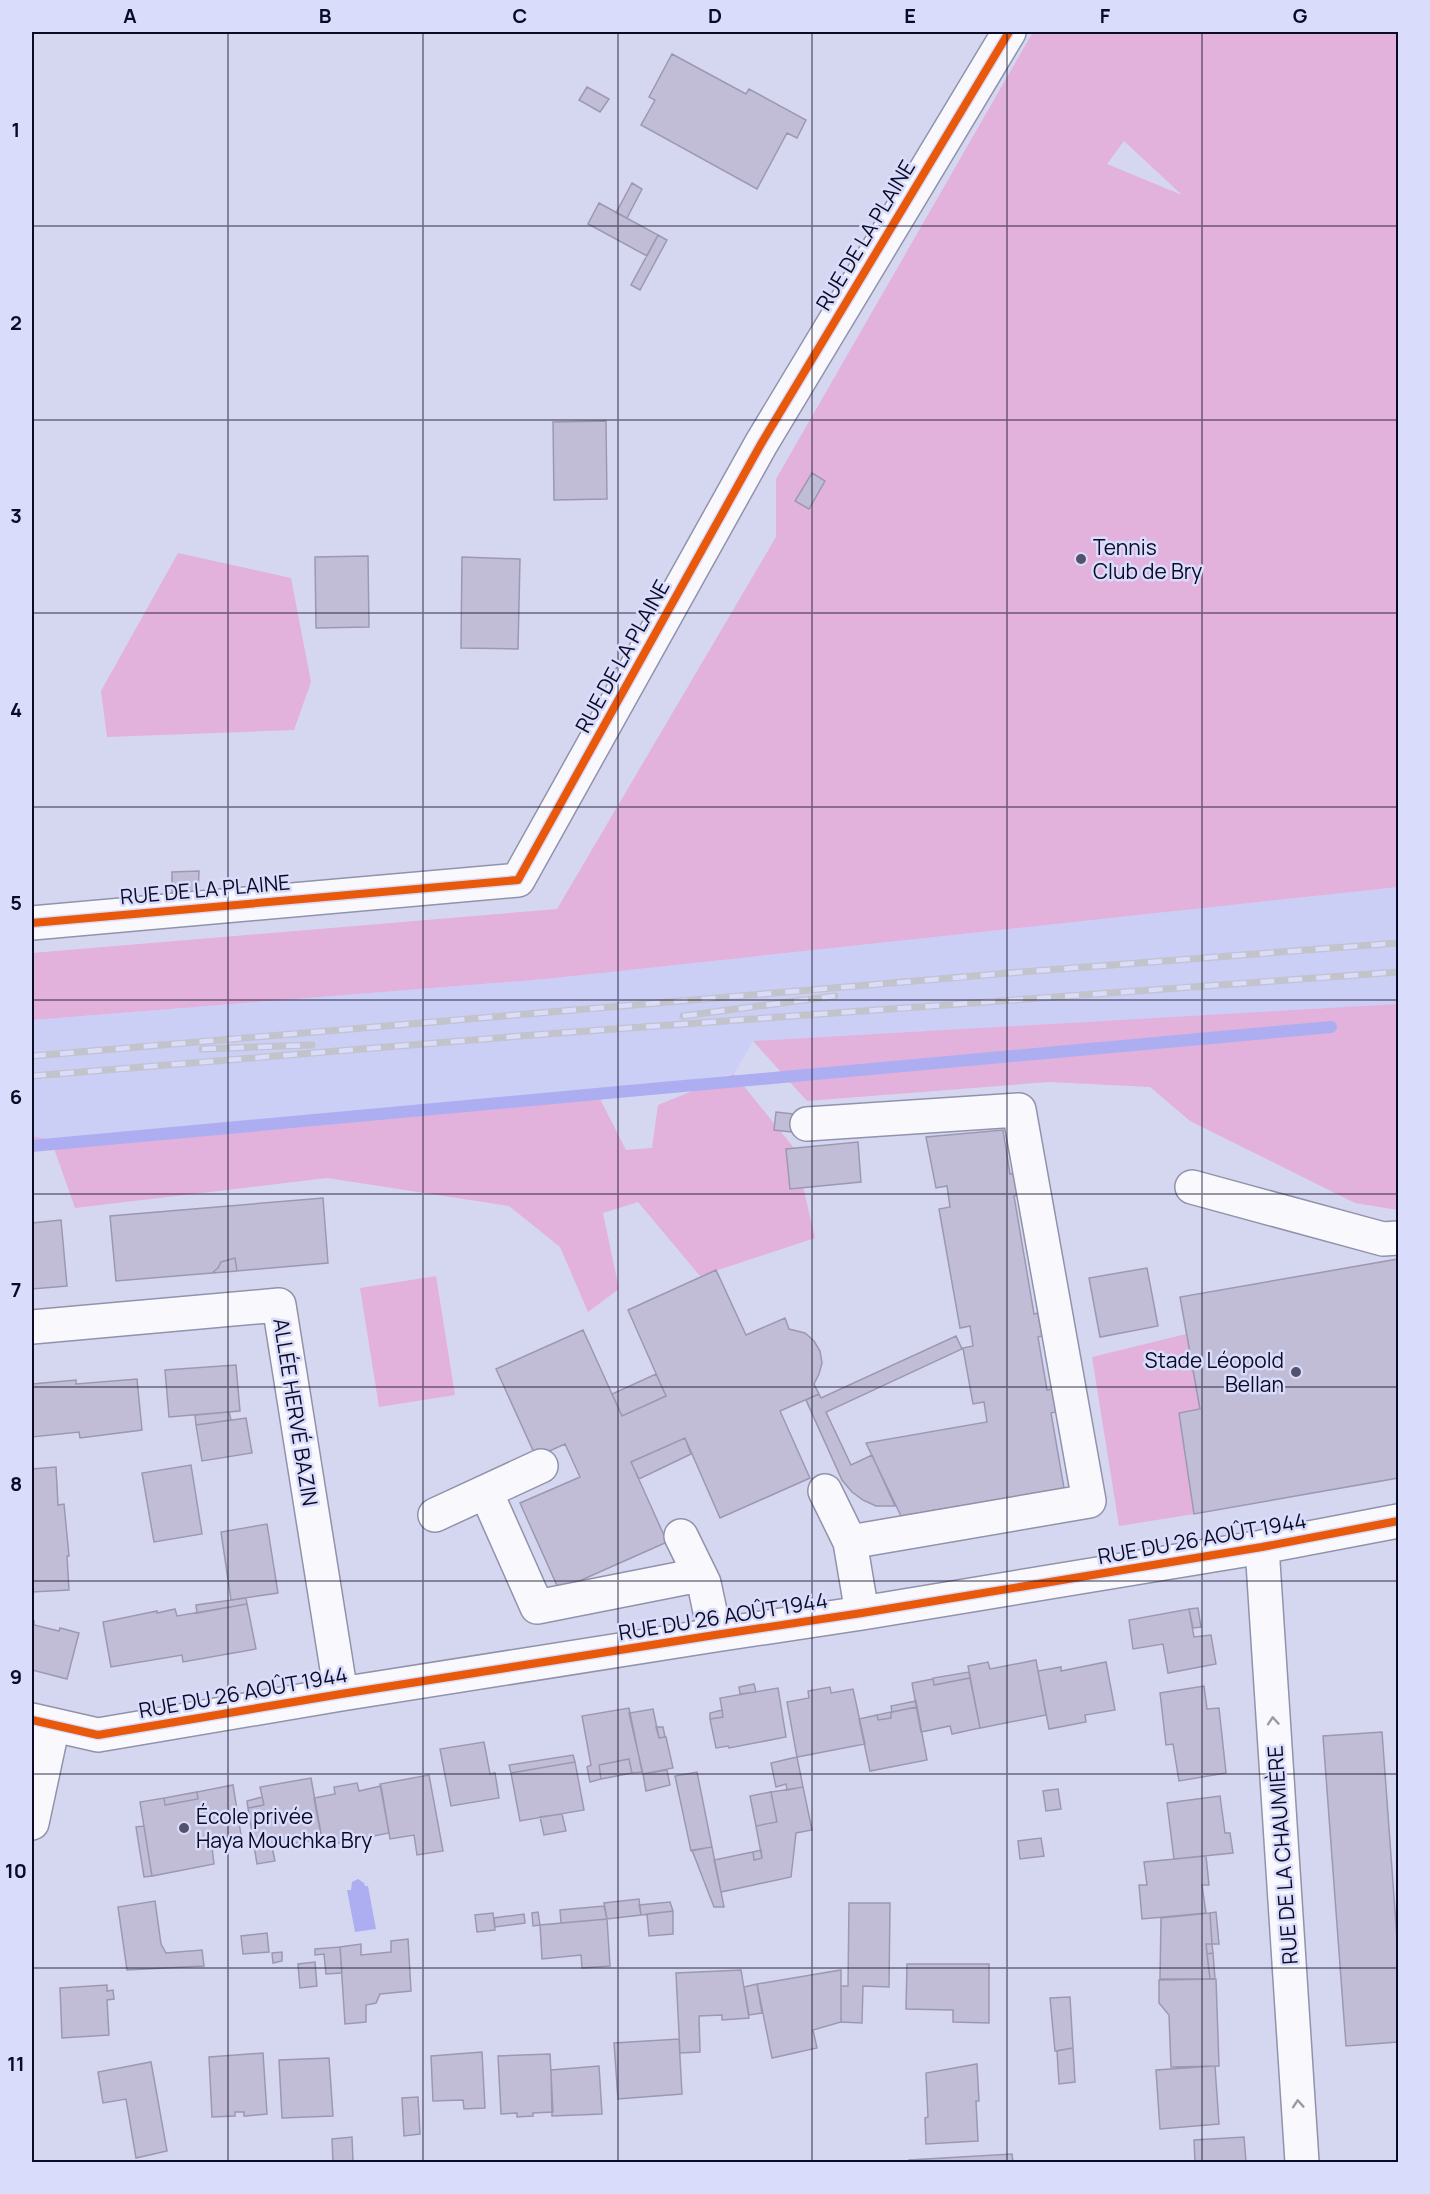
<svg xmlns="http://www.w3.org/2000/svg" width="1430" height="2194" font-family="Manrope,sans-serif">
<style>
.built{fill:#cbcef5}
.green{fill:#e2b1dc;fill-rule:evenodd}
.water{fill:#acaef1}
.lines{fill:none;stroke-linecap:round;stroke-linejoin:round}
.stream{stroke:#acaef1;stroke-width:12}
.building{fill:#c1bdd7;stroke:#9d98b1;stroke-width:1.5}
.minor-casing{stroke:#9192ab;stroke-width:36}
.minor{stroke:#f9f9fd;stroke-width:33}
.rail-casing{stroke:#c3c3cb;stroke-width:7}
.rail{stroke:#dadcfc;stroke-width:4.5;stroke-dasharray:14;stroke-linecap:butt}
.cycleway-casing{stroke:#dadcfc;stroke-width:11}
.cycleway{stroke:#e8590c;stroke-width:8}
.oneway{stroke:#9a9aa7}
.grid{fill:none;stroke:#0c0b25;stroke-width:1.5;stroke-opacity:0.55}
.poi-dot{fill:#52526c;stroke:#dadcfc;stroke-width:2}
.labels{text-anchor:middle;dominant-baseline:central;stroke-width:5;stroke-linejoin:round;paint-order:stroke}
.street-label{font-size:21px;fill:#0c0b25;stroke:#dadcfc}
.poi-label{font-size:21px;fill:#0c0b25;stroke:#dadcfc;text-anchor:start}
.neatline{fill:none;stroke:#0c0b25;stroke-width:2}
.grid-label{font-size:20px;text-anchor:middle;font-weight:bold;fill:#0c0b25}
</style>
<rect width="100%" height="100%" fill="#d5d7f1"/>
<path class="built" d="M1398,887V1004L753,1041L734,1074L597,1093L51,1140L32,1136V1020L545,979Z"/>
<path class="green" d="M1033,32H1398V887L545,979L32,1020V953L557,909L776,537V479ZM1124,141L1182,195L1107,164Z
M178,553L291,578L311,682L294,730L107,737L101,691Z
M1398,1004V1210L1355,1203L1190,1121L1150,1087L1049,1082L807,1101L753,1041Z
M734,1074L794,1148L815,1238L700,1276L638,1202L603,1213L619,1289L588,1312L560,1247L509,1206L327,1178L75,1208L51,1140H32V1136L51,1140L597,1093L626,1150L652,1148L658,1105Z
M436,1276L455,1395L379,1407L360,1288Z
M1186,1334L1200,1409L1179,1414L1194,1514L1119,1526L1092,1357Z"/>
<path class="water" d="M358,1879L364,1883L365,1886H368L376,1929L355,1932L347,1890H351L352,1882Z"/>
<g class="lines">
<path class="stream" d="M32,1146C465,1108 898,1064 1331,1027"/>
</g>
<path class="building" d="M672,54L746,94L749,89L806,120L797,138L787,133L757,189L641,125L655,100L649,97Z
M587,87L609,99L600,112L579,100Z
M632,183L642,189L627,218L616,213Z
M599,203L658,235L647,256L588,224Z
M658,235L667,240L640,290L631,285Z
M606,421L607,499L554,500L553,422Z
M812,473L825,481L809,509L795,501Z
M368,556L369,627L316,628L315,557Z
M462,557L520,559L518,649L461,648Z
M199,871L198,893L172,894V872Z
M776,1112L793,1114L791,1132L774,1130Z
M1003,1130L1010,1174L1015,1173L1019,1195L1014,1196L1034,1314L1038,1313L1042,1336L1038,1337L1047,1390L1052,1389L1056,1412L1051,1413L1064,1488L901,1516L866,1443L987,1422L984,1402L973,1404L963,1348L973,1346L970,1326L960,1328L939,1209L950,1207L947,1186L936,1188L926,1137Z
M858,1142L861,1182L790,1189L786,1149Z
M323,1198L328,1263L237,1271L235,1258L221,1262L218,1268L212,1273L116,1281L110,1216Z
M61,1220L67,1286L32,1289V1223Z
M235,1258L237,1271L212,1273L218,1268L221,1262Z
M1398,1259V1478L1194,1514L1179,1413L1200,1409L1180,1297Z
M1147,1268L1158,1326L1100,1337L1089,1278Z
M716,1270L746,1335L785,1318L789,1329L805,1333L814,1341L820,1351L822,1363L819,1374L814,1384L819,1394L780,1411L810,1478L720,1518L685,1438L631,1462L667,1542L559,1590L520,1503L580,1477L565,1444L536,1457L496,1369L583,1330L622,1416L666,1396L628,1310Z
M956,1336L962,1349L826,1412L851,1465L872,1455L895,1506H876L863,1500L852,1492L842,1480L806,1400L819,1394L821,1398Z
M236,1365L240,1411L169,1417L165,1370Z
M656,1374L666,1396L622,1416L612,1394Z
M137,1379L142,1430L80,1438L79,1432L32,1437V1384L76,1380V1384Z
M229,1412L231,1420L196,1425L195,1415Z
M246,1418L252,1453L202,1461L196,1425Z
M685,1438L691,1454L639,1479L631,1462Z
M191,1465L202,1534L154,1542L142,1473Z
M56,1467L58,1505L64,1504L69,1556H67L69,1590L32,1592V1469Z
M267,1524L278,1593L231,1600L221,1532Z
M246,1598L247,1604L197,1613L196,1605Z
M247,1604L256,1649L183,1662L182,1655L111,1667L103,1622L157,1611V1613L175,1609L177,1616Z
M1198,1608L1201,1627L1193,1628L1189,1609Z
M1189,1609L1194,1637L1211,1635L1216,1664L1168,1673L1163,1644L1133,1649L1129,1620Z
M32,1621H34V1625L59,1631L60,1628L79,1633L67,1679L32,1670Z
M1036,1660L1046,1715L980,1728L968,1666L988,1662L990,1669Z
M1106,1662L1115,1710L1085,1715L1086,1722L1049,1729L1038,1671L1061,1667V1671Z
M969,1672L970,1678L934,1685L933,1678Z
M970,1678L980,1728L952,1734L950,1726L921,1732L912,1683L933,1679L934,1685Z
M754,1684L756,1692L740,1694L739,1687Z
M1204,1686L1207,1709L1219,1708L1226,1773L1179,1781L1173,1744L1166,1745L1160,1693Z
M830,1687L831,1693L853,1689L865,1744L797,1757L787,1702L809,1698L808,1691Z
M778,1688L786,1737L729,1748L728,1746L716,1748L710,1719L723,1717L720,1698Z
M916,1701L917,1707L892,1712L891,1706Z
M917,1707L927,1760L870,1771L859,1719L877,1715L878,1720L891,1718V1712Z
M629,1708L642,1772L632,1773L629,1759L599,1765L601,1779L590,1782L587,1767L591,1765L582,1716Z
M653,1709L659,1738L666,1737L673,1768L643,1774L629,1713Z
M722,1710L723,1717L710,1719V1713Z
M891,1712V1718L878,1720L877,1715Z
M656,1727H663L665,1737L659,1738Z
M1382,1732L1398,1952V2042L1346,2046L1323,1736Z
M484,1742L490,1774L495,1773L499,1798L451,1806L440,1749Z
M573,1755L575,1762L511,1773L509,1765Z
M797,1757L803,1787L787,1790L786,1784L776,1787L771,1763Z
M629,1759L632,1773L601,1779L599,1765Z
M575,1762L584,1810L520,1821L511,1773Z
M667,1770L670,1785L646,1791L643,1774Z
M697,1772L712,1847L691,1851L675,1776Z
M429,1775L443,1851L417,1855L414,1835L390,1839L380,1784Z
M311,1778L322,1839L272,1847L275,1861L257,1864L248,1808L264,1805L260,1787Z
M357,1783L359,1791L381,1786L389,1833L323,1846L314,1798L335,1794L334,1787Z
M233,1785L242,1841L212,1847L214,1864L152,1876L140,1802L164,1798L165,1805L198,1799L197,1792Z
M803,1787L812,1830L796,1833L791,1877L721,1892L714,1860L753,1852L754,1860L762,1858L756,1826L777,1822L771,1792Z
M1058,1789L1061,1809L1046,1811L1043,1791Z
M197,1792L198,1799L165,1805L164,1798Z
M771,1792L777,1822L756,1826L750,1796Z
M1220,1796L1225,1833H1230L1233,1853L1174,1859L1167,1803Z
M262,1797L264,1805L248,1808L247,1801Z
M562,1814L566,1831L544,1835L540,1817Z
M144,1826L152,1876L144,1877L136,1827Z
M1041,1838L1044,1856L1020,1859L1018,1841Z
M712,1847L724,1907H714L692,1850Z
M761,1850L762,1858L754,1860L753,1852Z
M1206,1856L1209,1885H1202L1206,1913L1142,1919L1139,1885H1147L1144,1862Z
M639,1899L641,1915L607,1919L604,1903Z
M155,1901L161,1944L166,1953L202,1950L204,1966L127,1970L118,1907Z
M670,1902L673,1911L641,1915L639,1905Z
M849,1903H890L889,1987L863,1986L862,2023L841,2022V1986H848Z
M604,1906L607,1919L561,1923L560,1910Z
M673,1911V1934L649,1936L647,1914Z
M538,1912L540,1925L533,1926L532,1913Z
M1216,1912L1219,1944H1212L1210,1913Z
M493,1913L495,1930L477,1932L475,1915Z
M1210,1913L1212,1944H1206L1210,1979H1160L1161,1918Z
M524,1914L525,1923L495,1927L494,1918Z
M607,1919L610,1966L582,1968L581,1955L542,1959L540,1925Z
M267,1933L269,1952L243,1954L241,1936Z
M408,1939L411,1991L380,1994L376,2003L366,2005V2022L345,2024L340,1947L361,1944V1955L391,1952V1941Z
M1206,1944H1212L1213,1953L1207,1954Z
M340,1947L342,1973L326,1974L324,1954L315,1955V1949Z
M282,1952V1961L273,1963L272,1953Z
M1213,1953L1215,1979H1210L1207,1954Z
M315,1962L317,1986L300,1988L298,1964Z
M907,1964H989V2023L953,2022V2010L906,2009Z
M741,1970L749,2018L722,2020V2015L699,2016L700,2052L680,2053L676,1973Z
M841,1970V2022L813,2030L817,2048L772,2058L757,1984Z
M1216,1979L1219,2066L1171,2067L1169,2015L1159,2003V1980Z
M757,1984L762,2013L749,2015L744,1987Z
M107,1985V1991L113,1990L114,1999L107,2000L109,2035L62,2038L60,1988Z
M1070,1997L1073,2048L1055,2051L1050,1998Z
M679,2039L682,2094L618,2099L614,2043Z
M1073,2048L1075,2082L1059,2084L1057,2051Z
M482,2052L485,2108L464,2109L463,2100L433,2101L431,2056Z
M263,2053L267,2114L246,2116H244V2112H235V2116L212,2117L209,2057Z
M550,2054L553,2112L533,2113V2116L517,2117V2113L501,2114L498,2056Z
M329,2058L333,2116L282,2118L279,2060Z
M151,2062L167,2151L136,2158L126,2099L103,2103L98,2072Z
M977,2064L979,2101H976L978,2141L926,2144L925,2118L928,2117L926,2073Z
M599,2066L602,2114L552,2116L551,2070Z
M1215,2066L1219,2124L1160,2129L1156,2070Z
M418,2097L420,2134L404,2136L402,2098Z
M352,2137L353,2162H333L332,2139Z
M1244,2137L1246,2162H1195L1194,2140Z
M1012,2154L1013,2162H909V2160Z"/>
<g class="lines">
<g class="minor-casing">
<path id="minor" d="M32,923L518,880L761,444L1009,32
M807,1124L1019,1110L1089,1501L850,1542
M1192,1187L1383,1239L1398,1238
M32,1327L279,1305L341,1694
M825,1491L850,1542L862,1613
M486,1492L537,1607L699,1575
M435,1515L541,1466
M681,1536L704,1583L715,1635
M1262,1547L1302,2162
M32,1720L98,1735L341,1694L715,1635L862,1613L1262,1547L1398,1521
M32,1823L53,1725"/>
</g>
<use href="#minor" class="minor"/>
<g class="rail-casing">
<path id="rail" d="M683,1016L835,996
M202,1049L312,1045
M32,1056L1034,971L1398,943
M32,1076L546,1034L1398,972"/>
</g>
<use href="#rail" class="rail"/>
<g class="cycleway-casing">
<path id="cycleway" d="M32,923L518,880L761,444L1009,32
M32,1720L98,1735L341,1694L715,1635L862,1613L1262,1547L1398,1521"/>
</g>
<use href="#cycleway" class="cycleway"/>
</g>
<defs><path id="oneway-chevron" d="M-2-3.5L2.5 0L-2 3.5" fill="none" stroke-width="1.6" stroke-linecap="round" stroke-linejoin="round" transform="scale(1.5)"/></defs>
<g class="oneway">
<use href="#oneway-chevron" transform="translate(1273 1721) rotate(-94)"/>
<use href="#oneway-chevron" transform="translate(1298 2104) rotate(-94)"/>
</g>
<path class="grid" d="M228,32V2162M423,32V2162M618,32V2162M812,32V2162M1007,32V2162M1202,32V2162M32,226H1398M32,420H1398M32,613H1398M32,807H1398M32,1000H1398M32,1194H1398M32,1387H1398M32,1581H1398M32,1774H1398M32,1968H1398"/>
<g class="poi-dot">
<circle cx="1081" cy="559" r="6"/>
<circle cx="1296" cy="1372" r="6"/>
<circle cx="184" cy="1828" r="6"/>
</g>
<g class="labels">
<g class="street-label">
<text transform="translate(865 235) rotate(-59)">RUE DE LA PLAINE</text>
<text transform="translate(622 656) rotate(-61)">RUE DE LA PLAINE</text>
<text transform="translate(205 889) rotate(-5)">RUE DE LA PLAINE</text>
<text transform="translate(296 1412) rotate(81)">ALLÉE HERVÉ BAZIN</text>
<text transform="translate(1202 1538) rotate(-10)">RUE DU 26 AOÛT 1944</text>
<text transform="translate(723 1616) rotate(-9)">RUE DU 26 AOÛT 1944</text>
<text transform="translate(243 1692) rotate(-10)">RUE DU 26 AOÛT 1944</text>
<text transform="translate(1282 1855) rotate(-94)">RUE DE LA CHAUMIÈRE</text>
</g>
<g class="poi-label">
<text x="1093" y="547">Tennis<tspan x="1093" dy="24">Club de Bry</tspan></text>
<text x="1284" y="1360" text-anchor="end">Stade Léopold<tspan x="1284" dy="24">Bellan</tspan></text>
<text x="196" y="1816">École privée<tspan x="196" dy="24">Haya Mouchka Bry</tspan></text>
</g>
</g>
<rect width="1430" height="2194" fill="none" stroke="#dadcfc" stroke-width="66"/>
<rect x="33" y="33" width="1364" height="2128" class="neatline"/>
<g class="grid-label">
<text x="130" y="23">A</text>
<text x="325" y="23">B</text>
<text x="520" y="23">C</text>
<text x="715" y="23">D</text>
<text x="910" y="23">E</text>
<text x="1105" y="23">F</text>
<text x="1300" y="23">G</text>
<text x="16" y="137">1</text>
<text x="16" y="330">2</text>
<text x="16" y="523">3</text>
<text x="16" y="717">4</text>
<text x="16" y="910">5</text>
<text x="16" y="1104">6</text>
<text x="16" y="1297">7</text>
<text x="16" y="1491">8</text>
<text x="16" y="1684">9</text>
<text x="16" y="1878">10</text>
<text x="16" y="2071">11</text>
</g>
</svg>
